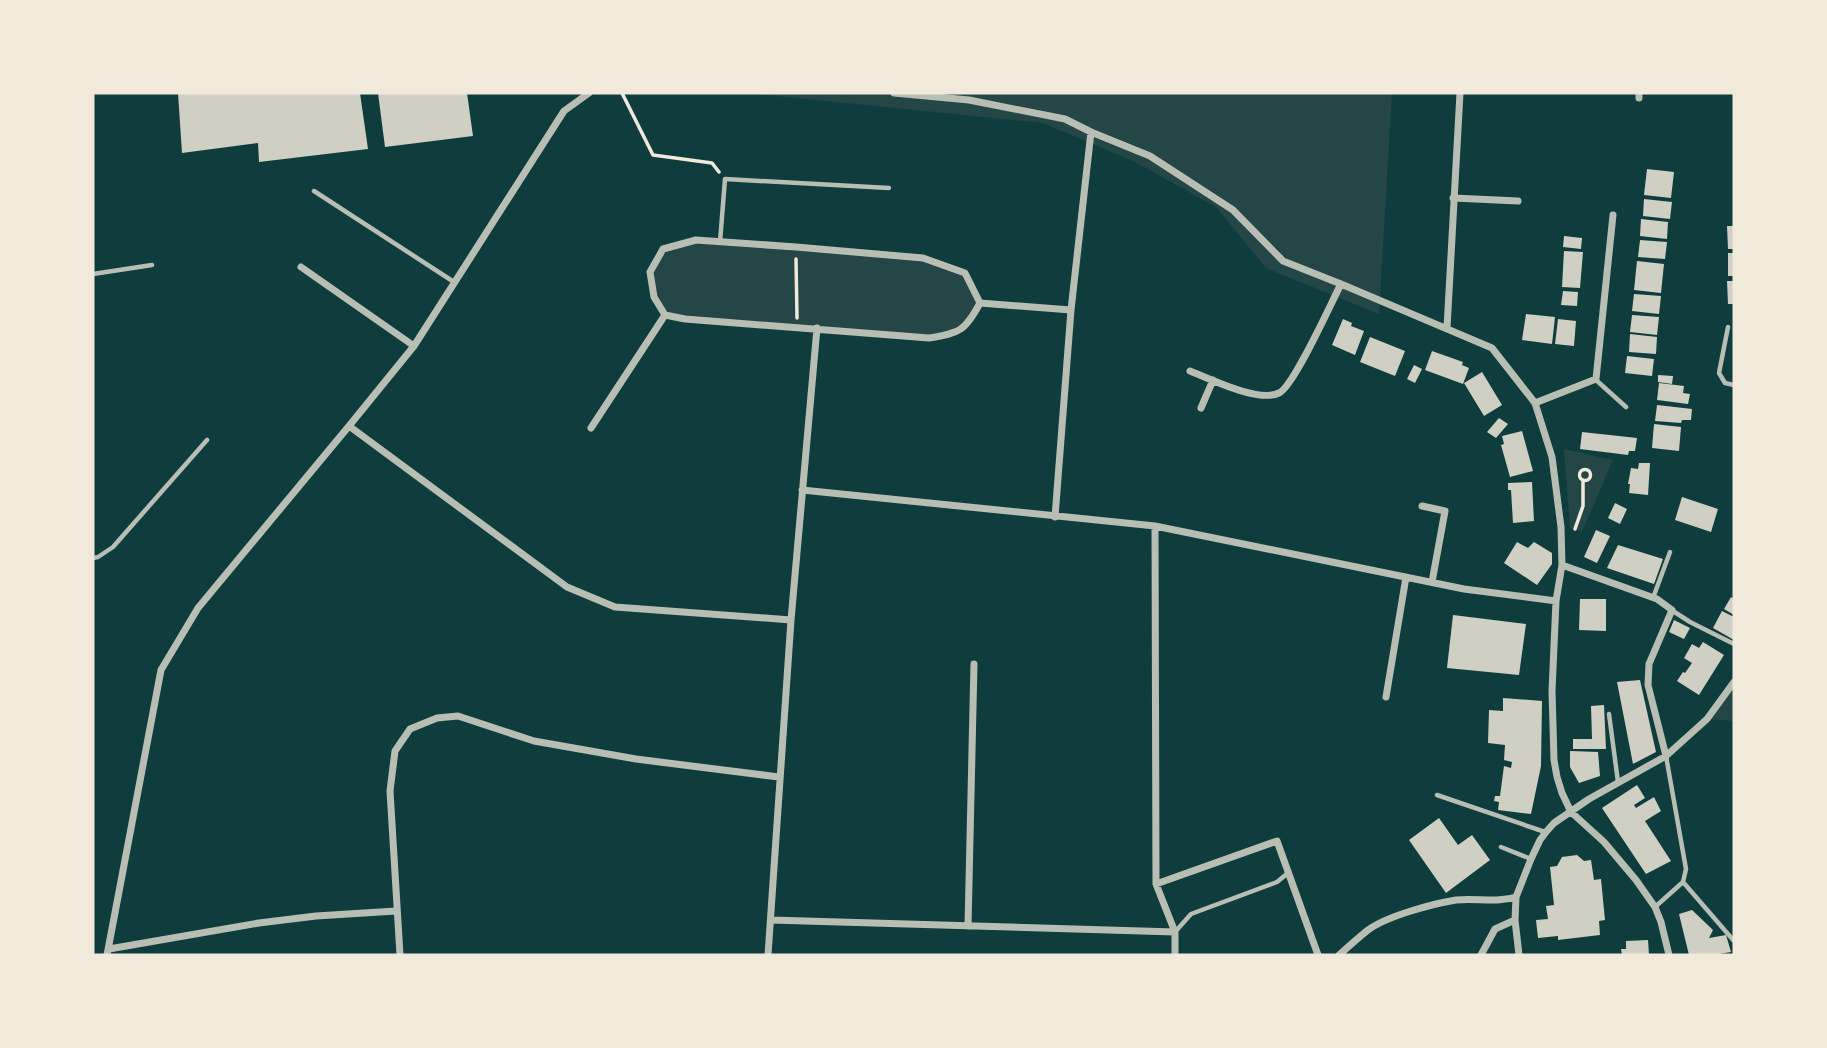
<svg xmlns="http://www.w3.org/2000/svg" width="1827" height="1048" font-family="'Alegreya Sans',sans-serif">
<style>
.green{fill:#244646}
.building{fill:#cfcfc3}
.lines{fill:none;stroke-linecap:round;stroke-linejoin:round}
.path{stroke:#f1e9da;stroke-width:3.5}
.service{stroke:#b8beb3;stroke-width:4.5}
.minor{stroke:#b8beb3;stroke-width:7}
</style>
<rect width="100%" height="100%" fill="#0f3d3e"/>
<path class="green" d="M746,93H1392L1379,314L1266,268L1216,207L1133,161L1043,123Z
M696,240L923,258L965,273L980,303L955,333L929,338L665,315L654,297L650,272L663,249Z
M1564,449L1613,460L1582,532L1570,528Z
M1734,674V721L1707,719Z"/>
<path class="building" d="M178,93H360L368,149L259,162L258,143L182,153Z
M378,93H467L473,136L385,147Z
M1647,169L1674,172L1671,198L1644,195Z
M1644,199L1672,202L1670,219L1643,216Z
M1641,219L1668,222L1667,239L1640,236Z
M1727,226H1734V249H1728Z
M1564,236L1582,238L1581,249L1563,247Z
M1640,240L1667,242L1665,259L1638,257Z
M1564,251L1583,252L1580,288L1562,287Z
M1728,253H1734V276H1728Z
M1637,261L1664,264L1661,293L1634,290Z
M1727,281H1734V304H1728Z
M1563,291L1578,292L1577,306L1561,305Z
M1634,294L1661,296L1659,314L1632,311Z
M1526,314L1555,317L1552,344L1522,340Z
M1632,315L1659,317L1657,335L1630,332Z
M1343,319L1352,323L1351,326L1364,331L1355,355L1332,345Z
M1558,319L1576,321L1574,346L1555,344Z
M1630,334L1657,337L1656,354L1629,352Z
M1370,337L1405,351L1395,376L1360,362Z
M1432,351L1463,362L1462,365L1469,368L1463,384L1425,370Z
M1627,356L1654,359L1652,376L1625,373Z
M1414,365L1422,369L1415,383L1407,379Z
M1482,372L1502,405L1484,416L1464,383Z
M1658,375L1673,376L1672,384L1658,382Z
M1659,383L1684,386L1683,393L1690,394L1688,404L1657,400Z
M1657,405L1692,409L1691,420H1682L1681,423L1655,421Z
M1499,418L1508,424L1496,438L1487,432Z
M1654,424L1681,427L1679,451L1652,448Z
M1522,431L1533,471L1510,477L1501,445L1504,444L1502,436Z
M1582,432L1637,438L1635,451H1629L1628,455L1580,449Z
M1639,463H1650L1648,495L1629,493L1630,484H1628L1631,468L1638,469Z
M1532,482L1534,521L1513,523L1511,490H1508V483Z
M1682,497L1718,509L1711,532L1675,520Z
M1615,503L1627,509L1620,524L1608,518Z
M1596,530L1610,536L1597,563L1584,557Z
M1517,542L1528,548L1534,542L1552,553V564L1537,585L1504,563Z
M1618,545L1663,559L1654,584L1607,568Z
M1731,597L1734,599V615L1724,609Z
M1580,599H1606V631L1579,630Z
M1722,611L1734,617V640L1713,628Z
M1453,615L1526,624L1519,675L1447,668Z
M1674,620L1690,628L1684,639L1669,632Z
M1703,642L1724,655L1699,695L1677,681L1683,672L1685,673L1692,663L1684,658L1692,644L1699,648Z
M1640,680L1656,752L1633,764L1617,682Z
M1503,698L1542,701L1541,766L1531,814L1498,810L1499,802L1494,801L1495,796H1500L1504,766L1511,768L1512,762L1504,760L1505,745L1488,743L1489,710L1503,711Z
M1604,705L1606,749H1573V739H1592L1591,706Z
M1570,751L1598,752L1600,776L1579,783L1570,767Z
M1637,785L1645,798L1634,805L1636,808L1654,797L1661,811L1645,821L1671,861L1646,874L1602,808Z
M1439,818L1458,845L1472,835L1490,860L1446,893L1409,840Z
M1577,855L1584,861L1591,860L1594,880L1601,879L1605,920L1599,921L1600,935L1558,940V936L1538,938L1536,920L1548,919L1546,906L1554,905L1550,867L1557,866L1562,857Z
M1692,910L1713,930L1709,938L1726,935L1731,952L1713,955H1689L1679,914Z
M1648,940L1649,955H1622L1621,949H1626V941Z"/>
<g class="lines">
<path class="path" d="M622,93L653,155L712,163L719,172
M796,259L797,318
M1579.5 475a5.5 5.5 0 1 1 11 0a5.5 5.5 0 1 1-11 0Z
M1575,529L1583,506V480"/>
<path class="service" d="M314,191L454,282
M720,242L725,179L889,188
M93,274L152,265
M1728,327L1719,373L1725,383L1734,385
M1596,380L1626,407
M93,558L98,557L113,547L207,440
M1653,598L1670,552
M1673,611L1690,622L1734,644
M1609,714L1618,782
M1437,795L1545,832
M1501,847L1531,859
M1683,882L1734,941
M1655,907L1683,882L1686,869L1666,756
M1175,932L1191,914L1277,882L1288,873"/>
<path class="minor" d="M894,93L969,100L1065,119L1091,132L1150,156L1233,210L1283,261L1341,284L1492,348L1535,403L1552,457L1561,527L1562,565L1556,601L1552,691L1554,760L1557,777L1562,793L1571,812L1604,842L1636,880L1655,907L1661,922L1669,955
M1639,98V93
M1453,198L1518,201
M301,267L414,346
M980,303C965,331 960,333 929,338L685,319L665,315L654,297L650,272L663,249L696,240L796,247L923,258L965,273L980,303L1071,310
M1447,328L1460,93
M1190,371C1210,379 1259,403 1279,393C1294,386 1331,303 1341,284
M1535,403L1596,379L1613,215
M1201,408L1213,380
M349,426L567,587L615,607L791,620
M591,428L665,315
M802,490L1155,526L1464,589L1556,601
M1422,506L1445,511L1432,582
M1055,517L1071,310L1091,132
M1155,526L1156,884L1175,932V955
M1562,565L1657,599L1672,610L1649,664L1648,685L1666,756
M1386,697L1406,577
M1156,884L1277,841L1318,955
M771,920L1175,932
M968,926L974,664
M109,949L259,923L316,916L396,911
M107,955L161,670L198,608L349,426L414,346L564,111L589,93
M400,955L390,791L395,751L410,729L437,718L458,716L534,741L636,759L779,777
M768,955L791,620L817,328
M1339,955C1348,947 1358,938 1368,930C1387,916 1432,904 1456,900C1477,898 1496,903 1516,897
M1481,955L1495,929L1515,920
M1519,955L1515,920L1516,897L1531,859L1540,840L1546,832L1554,823L1589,799L1666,756L1707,719L1734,682"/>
</g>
<rect width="1827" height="1048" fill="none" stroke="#f1e9da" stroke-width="189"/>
</svg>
